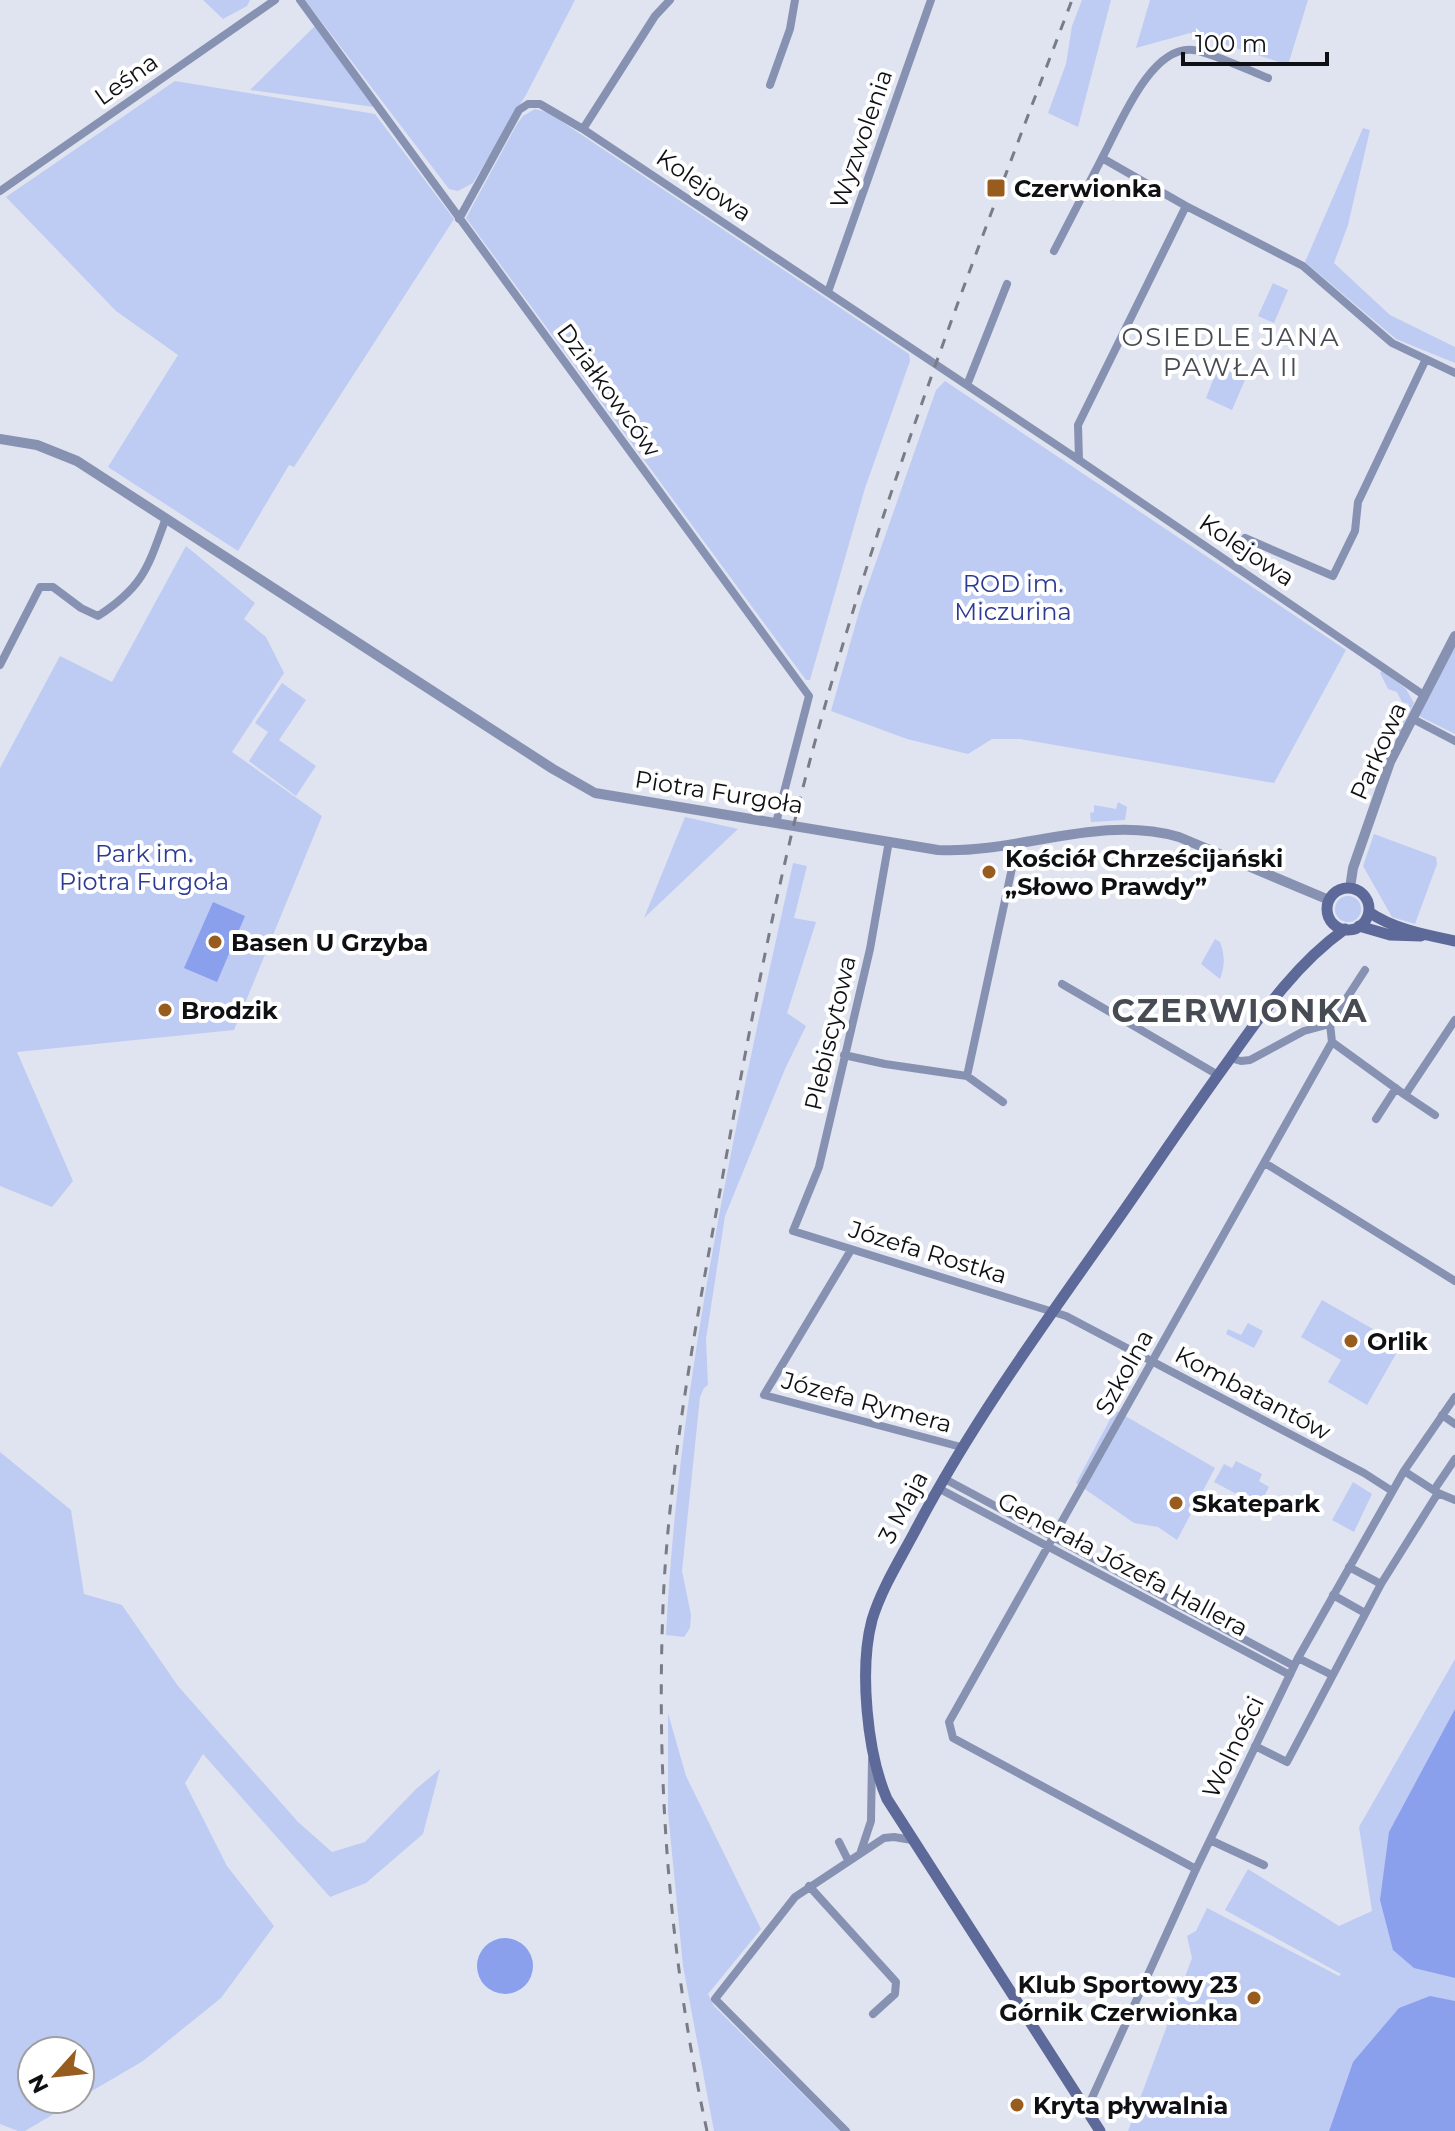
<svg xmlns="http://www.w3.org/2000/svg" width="1455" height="2131" font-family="Montserrat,sans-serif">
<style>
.green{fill:#becbf3}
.water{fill:#8aa0ec}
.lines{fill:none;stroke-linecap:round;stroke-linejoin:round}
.minor{stroke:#8792b3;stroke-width:8}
.tertiary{stroke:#8792b3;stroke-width:10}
.secondary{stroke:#5c6999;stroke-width:11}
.rail{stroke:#797c84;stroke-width:3;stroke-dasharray:10 10;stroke-linecap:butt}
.poi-dot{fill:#985c1e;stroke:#fff;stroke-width:3}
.labels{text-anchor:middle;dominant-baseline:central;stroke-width:8;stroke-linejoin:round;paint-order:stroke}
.street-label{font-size:24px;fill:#0f1014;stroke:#fff}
.poi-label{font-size:24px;font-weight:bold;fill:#0f1014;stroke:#fff;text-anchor:start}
.park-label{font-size:24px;fill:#2d3a92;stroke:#fff}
.neighbourhood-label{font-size:26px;letter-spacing:2px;fill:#474b54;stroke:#fff}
.district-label{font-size:32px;font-weight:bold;letter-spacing:2px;fill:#474b54;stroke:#fff}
</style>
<rect width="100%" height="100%" fill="#e0e4f0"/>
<path class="green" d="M203,0H250L247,6L223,19Z
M305,0H575L527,93L473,183L458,191L449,189Z
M1082,0H1111L1078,127L1048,113L1066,64L1072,26Z
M1150,0H1308L1288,65L1190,33L1136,48Z
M315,26L374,107L250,90Z
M175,81L375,114L454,219L294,467L289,465L238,551L108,467L178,355L116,311L6,197Z
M535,109L549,113L909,354L910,361L865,488L810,680H806L466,218L517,124L523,116Z
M1363,128L1370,130L1348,225L1334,263L1390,315L1455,347V363L1396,339L1305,262Z
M1273,283L1288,290L1274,323L1258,316Z
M1220,362L1248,373L1232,410L1206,398Z
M945,381L1346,650L1274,783L1020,739H992L968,754L907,739L831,711L861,605L936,390Z
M186,546L255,603L244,619L266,637L284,673L232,752L322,816L234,1030L17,1052L73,1181L52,1207L0,1186V768L60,656L112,682Z
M1455,644V734L1419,716Z
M1382,670L1406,689L1414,703L1399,733L1393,729V721L1400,723L1409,704L1402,702L1397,692L1388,689L1380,673Z
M282,683L306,700L279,740L316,766L296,796L249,761L268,732L255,723Z
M1118,802L1127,807L1125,820L1091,822L1090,813L1094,812V805L1116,809Z
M685,817L738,829L644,918Z
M1374,834L1436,857L1437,864L1415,924L1392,917L1363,866Z
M793,863L807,866L794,918L816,922L787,1013L806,1026L785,1069L725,1216L706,1339L708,1385L704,1388L700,1397L682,1571L691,1615L690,1628L684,1637L666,1635C679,1374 737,1117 793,863Z
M1335 909a13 13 0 1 1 26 0a13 13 0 1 1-26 0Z
M1215,939L1220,942C1225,955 1225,966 1220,979L1201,964Z
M1322,1300L1401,1345L1367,1405L1328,1382L1341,1360L1301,1337Z
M1248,1323L1263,1331L1254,1348L1226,1334L1228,1329L1241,1335Z
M1115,1410L1215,1468L1177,1540L1158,1527L1134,1523L1076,1483Z
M0,1452L71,1510L84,1594L122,1605L178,1686L298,1822L332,1852L365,1842L416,1789L440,1769L423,1834L366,1883L330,1897L203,1754L185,1783L227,1866L274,1926L221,1998L143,2061L80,2098V2051H32V2099H79L25,2131H18L0,2124Z
M1236,1461L1262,1474L1259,1481L1269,1487L1259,1506L1214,1482L1224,1464L1232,1468Z
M1353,1482L1372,1494L1354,1532L1332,1520Z
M1455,1659V2048L1353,2062L1329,2131H1128L1192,1958L1187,1936L1196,1931L1207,1908L1339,1976L1341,1974L1225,1910L1248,1869L1339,1926L1372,1911L1359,1827Z
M668,1713L686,1776L761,1929L708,1994L714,2006L840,2131H714L683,1966L668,1812Z"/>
<path class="water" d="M213,902L245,916L217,982L184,968Z
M1455,1709V1978L1414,1968L1393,1950L1380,1900L1389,1832Z
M477 1966a28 28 0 1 1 56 0a28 28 0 1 1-56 0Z
M1430,1996L1455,2001V2131H1329L1353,2062L1399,2008Z"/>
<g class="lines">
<path class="minor" d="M300,0L809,696L776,823
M770,85L790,29L795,0
M583,129L655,16L670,0
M0,191L275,0
M1186,206L1102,158C1119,127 1150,45 1193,50C1210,52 1250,71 1268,78
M459,219L519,110L528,104H540L583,129L1079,460L1425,696
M1054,251L1102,158
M828,292L931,0
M967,385L1007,284
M1079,460L1078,425L1186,206L1303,266L1392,343L1455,373
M1245,538L1333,576L1355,531L1358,502L1426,359
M0,665L40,587H53L81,608L98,616C144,586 148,567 166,518
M1413,719L1455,741
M889,841L870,949L819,1167L793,1231L1066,1316L1364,1473L1392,1491
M1062,984L1218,1075
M1330,1024L1365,970
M844,1055L885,1064L967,1076L1017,845
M1230,1058L1241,1061L1250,1060L1304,1031L1330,1024L1332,1042L1405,1095L1455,1020
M967,1076L1003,1102
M1405,1095L1435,1115
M1376,1119L1396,1088
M1265,1163L1455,1281
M851,1250L764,1395L961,1447
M1442,1415L1455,1424
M1404,1471L1438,1493L1455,1500
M943,1478L1294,1666
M938,1488L1290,1675
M1434,1490L1455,1459
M1349,1567L1381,1584
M1333,1595L1365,1613
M1298,1658L1332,1675
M1255,1746L1287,1762L1381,1584L1438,1493
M1210,1840L1264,1865
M839,1842L848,1860
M861,1851L871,1821L872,1759
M1196,1869L953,1738L949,1722L1332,1042
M809,1886L896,1982L895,1994L873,2014
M1086,2111L1196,1869L1298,1658L1404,1471L1455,1397
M846,2131L715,1999L795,1897L884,1838L894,1837L912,1840"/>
<path class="tertiary" d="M0,439L37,445L77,461L553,769L595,793L938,850C1019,854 1098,814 1179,837L1329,900
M1350,888L1353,868L1390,762L1455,636"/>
<path class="secondary" d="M1327 909a21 21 0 1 1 42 0a21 21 0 1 1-42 0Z
M1369,912C1393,929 1426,935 1455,941
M1359,926L1390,935L1421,936
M1100,2131L887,1799C867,1753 859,1669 872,1620C881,1590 899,1561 914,1533C972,1422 1046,1321 1118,1219C1155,1166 1191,1112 1229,1060C1263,1012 1297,963 1345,929"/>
<path class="rail" d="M707,2131C668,1952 655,1767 664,1584C672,1448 698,1313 722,1180C748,1036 775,891 813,749C882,494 978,247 1072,0"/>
</g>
<g class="poi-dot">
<rect x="986" y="178" width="20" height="20" rx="4"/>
<circle cx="989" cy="872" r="8"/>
<circle cx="215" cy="942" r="8"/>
<circle cx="165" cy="1010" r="8"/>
<circle cx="1351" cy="1341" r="8"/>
<circle cx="1176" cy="1503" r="8"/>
<circle cx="1254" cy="1998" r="8"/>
<circle cx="1017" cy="2105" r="8"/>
</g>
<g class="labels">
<g class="street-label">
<text transform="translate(126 79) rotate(-35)">Leśna</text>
<text transform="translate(861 139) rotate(-71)">Wyzwolenia</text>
<text transform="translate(704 185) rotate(34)">Kolejowa</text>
<text transform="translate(609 390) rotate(54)">Działkowców</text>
<text transform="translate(1247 550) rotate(34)">Kolejowa</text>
<text transform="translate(1378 751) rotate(-66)">Parkowa</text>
<text transform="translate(719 792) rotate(9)">Piotra Furgoła</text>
<text transform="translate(830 1033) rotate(-77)">Plebiscytowa</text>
<text transform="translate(928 1252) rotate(17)">Józefa Rostka</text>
<text transform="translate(1124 1372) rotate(-61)">Szkolna</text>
<text transform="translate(1253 1393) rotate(28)">Kombatantów</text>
<text transform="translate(867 1402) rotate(15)">Józefa Rymera</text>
<text transform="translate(903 1507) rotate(-62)">3 Maja</text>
<text transform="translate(1123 1564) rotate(28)">Generała Józefa Hallera</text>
<text transform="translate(1233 1747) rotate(-64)">Wolności</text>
</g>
<g class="poi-label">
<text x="1014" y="188">Czerwionka</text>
<text x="1005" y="858">Kościół Chrześcijański<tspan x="1005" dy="28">„Słowo Prawdy”</tspan></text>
<text x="231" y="942">Basen U Grzyba</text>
<text x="181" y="1010">Brodzik</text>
<text x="1367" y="1341">Orlik</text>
<text x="1192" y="1503">Skatepark</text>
<text x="1238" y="1984" text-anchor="end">Klub Sportowy 23<tspan x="1238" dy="28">Górnik Czerwionka</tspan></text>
<text x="1033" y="2105">Kryta pływalnia</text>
</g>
<g class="park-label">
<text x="1013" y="583">ROD im.<tspan x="1013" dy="28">Miczurina</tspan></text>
<text x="144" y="853">Park im.<tspan x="144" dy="28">Piotra Furgoła</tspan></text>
</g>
<g class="neighbourhood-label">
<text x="1231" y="337">OSIEDLE JANA<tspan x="1231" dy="30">PAWŁA II</tspan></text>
</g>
<g class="district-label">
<text x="1240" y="1010">CZERWIONKA</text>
</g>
</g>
<g transform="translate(56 2075) rotate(243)"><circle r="38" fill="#ffffff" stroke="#9f9fa1" stroke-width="2"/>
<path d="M0-6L14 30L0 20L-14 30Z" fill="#985c1e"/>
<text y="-12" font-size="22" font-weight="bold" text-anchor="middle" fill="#0f1014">N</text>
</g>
<path d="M1183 52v12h144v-12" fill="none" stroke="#0f1014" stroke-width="4"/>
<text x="1195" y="52" font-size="24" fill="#0f1014" stroke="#ffffff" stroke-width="6" paint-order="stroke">100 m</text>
</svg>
